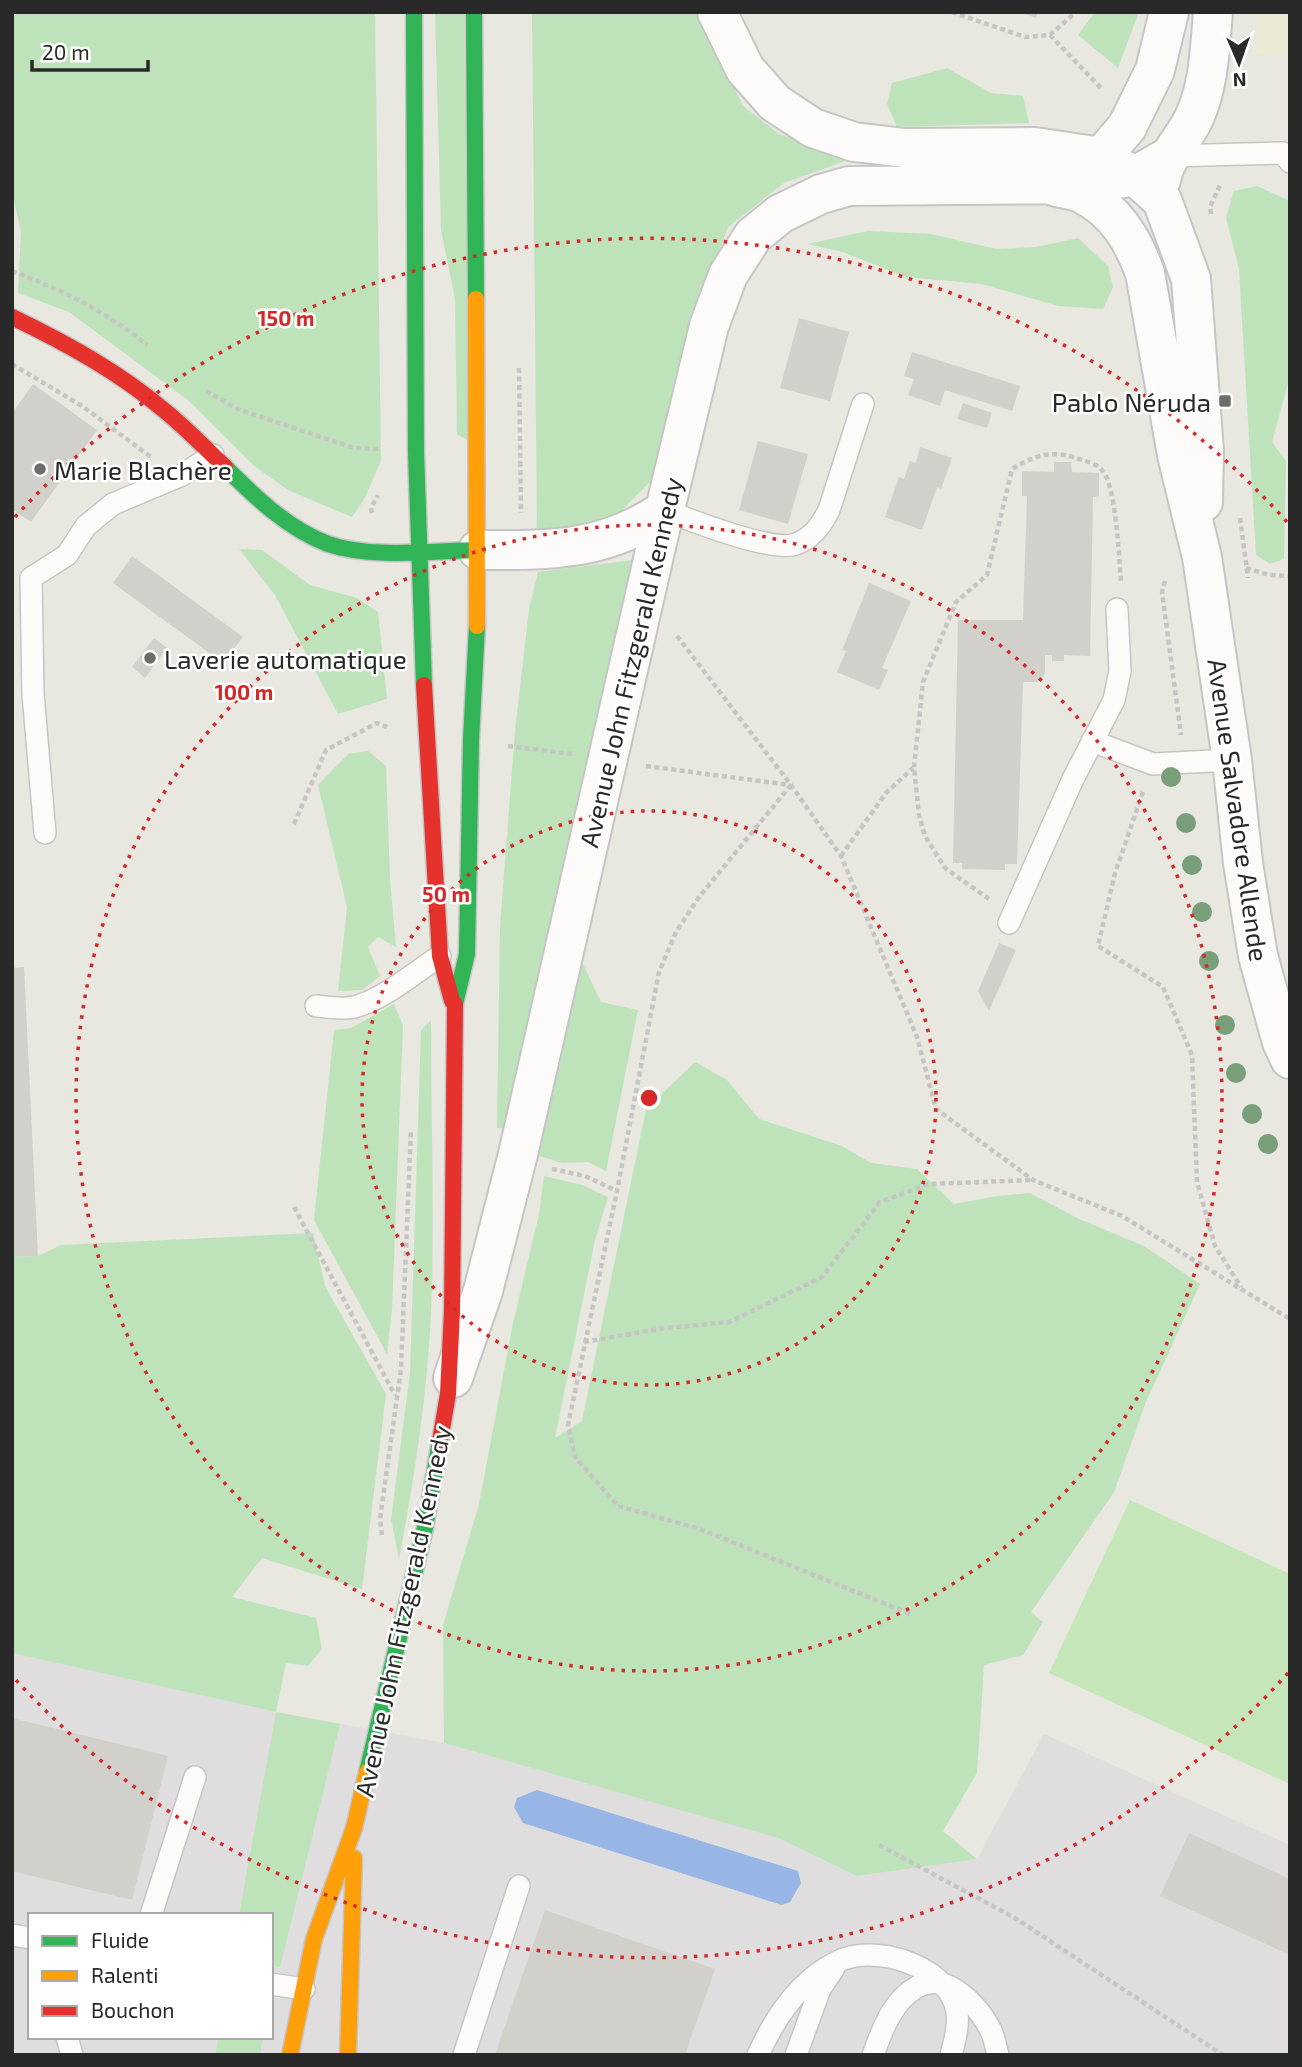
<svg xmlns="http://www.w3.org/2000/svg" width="1302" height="2067" font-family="'Exo 2',sans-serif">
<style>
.industrial{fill:#e0ddde;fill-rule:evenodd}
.education{fill:#eaead5}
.green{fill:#bee3bb}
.pitch{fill:#c5e6b8}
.water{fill:#97b6e6}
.building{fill:#d1d0cb}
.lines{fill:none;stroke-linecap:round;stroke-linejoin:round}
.lane-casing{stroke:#c6c5c5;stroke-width:24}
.street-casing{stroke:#c6c5c5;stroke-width:42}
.fast-casing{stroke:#c6c5c5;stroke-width:19}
.slow-casing{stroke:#c6c5c5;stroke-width:19}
.jam-casing{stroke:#c6c5c5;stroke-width:19}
.path{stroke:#c6c5c4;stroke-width:4.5;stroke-dasharray:5 3.5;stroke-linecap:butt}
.lane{stroke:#fcfbfa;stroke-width:21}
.street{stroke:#fcfbfa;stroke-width:38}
.fast{stroke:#30b455;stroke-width:16}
.slow{stroke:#ff9f0a;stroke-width:16}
.jam{stroke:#e5322d;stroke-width:16}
.tree{fill:#789e7a}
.ring{fill:none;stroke:#d62828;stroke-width:3.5;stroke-dasharray:3.5 7}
.poi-dot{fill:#6c6c69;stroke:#fff;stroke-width:2.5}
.labels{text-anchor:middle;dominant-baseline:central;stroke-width:5;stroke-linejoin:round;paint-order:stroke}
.poi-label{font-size:26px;fill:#292929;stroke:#fff;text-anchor:start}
.street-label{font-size:26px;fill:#292929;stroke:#fff}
.centre{fill:#d62828;stroke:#fff;stroke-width:3.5}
.ring-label{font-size:21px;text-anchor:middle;font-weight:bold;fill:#d62828;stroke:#fff;stroke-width:5;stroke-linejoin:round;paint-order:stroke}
</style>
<rect width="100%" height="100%" fill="#e8e7e0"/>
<path class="industrial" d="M12,1653L276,1712L444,1743L778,1838L857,1876L977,1859L1044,1734L1290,1845V2055H12ZM30,1915H271V2037H30Z"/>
<path class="education" d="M1259,12H1290V56L1253,55Z"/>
<path class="green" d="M12,12H375L381,460L365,498L352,517L288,490L253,465L189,401L69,312L18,293L21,232L12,192Z
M435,12H464L468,441L457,434L455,299L441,230Z
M532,12H697L743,106L779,134L851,159L784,183L728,227L689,333L655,477L613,519L580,530H537Z
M1095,12H1139L1118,68L1078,35Z
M947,68L991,93L1023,96L1029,123L897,127L887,104L892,83Z
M1257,186L1290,201V376L1272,442L1286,461L1284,559L1270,564L1256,555L1239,269L1226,218L1234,191Z
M868,231L931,234L997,249L1036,247L1078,238L1108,266L1113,287L1103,309L1058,306L982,284L906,277L843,252L807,244Z
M239,549L262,550L310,585L357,598L378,612L387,699L338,714L275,595Z
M634,560L506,1128H497L500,927L515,731L529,609L538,572Z
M368,751L386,766L390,879L396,947L378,937L368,947L380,976L362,990L338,991L347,907L318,785L348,754Z
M581,960L601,1002L638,1010L606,1171L588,1162L562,1163L536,1155Z
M394,1004L403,1025L392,1310L387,1354L314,1220L334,1030L351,1028Z
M431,1020C431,1109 434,1197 432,1286C430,1377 416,1470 399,1559L391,1519L410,1373L421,1030Z
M695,1062L727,1080L759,1119L842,1146L871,1163L917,1169L954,1204L997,1196L1030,1193L1079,1219L1144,1246L1200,1284L1146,1402L1114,1492L1031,1612L1043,1622L1023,1655L984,1665L977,1773L943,1831L977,1859L857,1876L778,1838L444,1743L443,1625L479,1504L513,1323L539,1214L544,1176L582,1185L608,1197L595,1240L555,1438L582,1421L646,1109Z
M313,1233L325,1286L386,1394L362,1589L262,1558L232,1597L316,1618L322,1649L308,1666L286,1663L276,1712L340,1724L280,1967L271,1965V1915H239L276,1712L12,1653V1257L38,1256L61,1245Z
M219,2037H263L260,2055H215Z"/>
<path class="pitch" d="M1130,1500L1290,1574V1784L1049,1673Z"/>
<path class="water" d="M537,1790L798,1871L801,1883L790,1902L782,1905L523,1823L514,1807L517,1798Z"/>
<path class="building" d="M1020,12H1038L1036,18Z
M799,318L849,332L830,401L780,388Z
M912,352L1020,386L1012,411L945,390L940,406L908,395L914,379L904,376Z
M33,384L97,430L31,522L12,509V413Z
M963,403L992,413L987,428L957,419Z
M758,441L808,454L788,524L739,510Z
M920,447L952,458L941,489L937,487L922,530L885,517L899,477L904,479L910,461L916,463Z
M1054,462H1071L1072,472L1099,473V496L1093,497L1090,656L1064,655V661H1052V655H1045V673L1038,682H1023L1017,864H1005V870L962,869V863H953L958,620H1023L1027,496H1022V471L1054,472Z
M132,556L243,637L223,663L113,583Z
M869,583L911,601L882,668L888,670L879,690L837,672L846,651L842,650Z
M154,638L167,648L145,678L132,667Z
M999,943L1016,950L989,1011L978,991Z
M24,967L38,1256L12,1257V968Z
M12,1718L168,1756L132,1900L12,1871Z
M1189,1833L1290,1879V1955L1160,1896Z
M545,1910L715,1969L685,2055H495Z"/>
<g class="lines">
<g class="lane-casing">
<path id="lane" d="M1170,156L1283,153L1290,162
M665,510C689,520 774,553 796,544C812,538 821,526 829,510L863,404
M1092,741L1153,764L1232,760
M45,833L33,694L31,578L67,555L86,526L113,504L182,475L213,455
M1009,923L1073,779L1114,700L1120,671L1117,609
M316,1006C328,1007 342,1010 354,1007C383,1000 415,972 440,956
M151,1915L195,1777
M12,1935L30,1938
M271,1984L304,1989
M67,2037L72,2055
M464,2055L519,1886
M758,2055C775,2017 799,1981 837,1962C873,1943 945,1965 956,2007C960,2021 955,2040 951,2055
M796,2055L820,1989L834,1968
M873,2055C882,2030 893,2000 917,1987C946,1969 982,2009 992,2033C995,2040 996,2048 998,2055"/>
</g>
<g class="street-casing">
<path id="street" d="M717,12L745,69L775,103L813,128L854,142L905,148L1035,147L1101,157L1135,176L1162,200L1191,279L1204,451L1203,502
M1101,157L1127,127L1155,70L1169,12
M1161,180C1165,156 1184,139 1194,118C1209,86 1210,47 1213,12
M1056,187C1065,189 1076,190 1083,194C1116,211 1133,240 1145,273L1177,455L1202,557L1232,760L1243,863L1258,956L1282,1042L1290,1059
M478,550C550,550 603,552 665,510
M453,1378L483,1291L518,1154L655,551L709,326L728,275L753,236L780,214L821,194L849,186L1089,184L1135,176L1170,156"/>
</g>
<g class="fast-casing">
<path id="fast" d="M414,12L416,452L424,685
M474,12L476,299
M225,467C255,497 288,529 328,544C372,559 432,551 478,550
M455,1004L467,954L471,740L477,626
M367,1772L425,1528L440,1441"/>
</g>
<g class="slow-casing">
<path id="slow" d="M476,299L477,626
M290,2055L314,1939L354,1828L367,1772
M348,2055L354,1858"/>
</g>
<g class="jam-casing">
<path id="jam" d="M12,317C66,343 119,372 165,411C186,428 205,448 225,467
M424,685L440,956L452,1001
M440,1441L448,1394L452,1311L455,1004"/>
</g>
<path class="path" d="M952,12L1025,37L1050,35L1076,12
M1050,35L1102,89
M1211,214L1210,207L1221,183
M12,271C60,289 107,312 147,345
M12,364L82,406L151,457
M519,368L521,513
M206,391L240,410L354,448L379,449
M372,513L371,508L378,495
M1240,518L1248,578
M1246,568L1269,575L1290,576
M1165,581L1162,592L1181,735
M677,636L791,785L841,856L917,1037L936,1109L1033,1180L1122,1216L1290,1319
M508,746L572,754
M646,766L790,785
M791,785L699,897L676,932L659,972L617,1191L568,1425L575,1457L618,1506L700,1529L913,1615
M1143,792L1115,873L1098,946L1163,987L1192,1055L1197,1182L1215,1246L1241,1287
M294,824L326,750L377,723L387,727
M841,856L886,793L913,768
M989,899L945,868L925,836L919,815L914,767L923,682L956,602L987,575L1012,469C1031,457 1050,450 1073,457C1081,460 1096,463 1102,470C1116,484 1119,558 1121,581
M552,1169L585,1176L617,1191
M294,1207L395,1395
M584,1342L665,1328L729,1322L822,1277L880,1202L929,1184L1032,1180
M382,1535L380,1519L401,1369L411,1129
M879,1845L1015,1918L1223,2055"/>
<use href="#lane" class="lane"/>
<use href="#street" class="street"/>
<use href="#fast" class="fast"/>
<use href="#slow" class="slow"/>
<use href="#jam" class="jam"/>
</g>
<g class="tree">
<circle cx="1171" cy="777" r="10"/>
<circle cx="1186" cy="823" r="10"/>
<circle cx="1192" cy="865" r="10"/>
<circle cx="1202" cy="912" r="10"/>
<circle cx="1209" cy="961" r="10"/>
<circle cx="1225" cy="1025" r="10"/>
<circle cx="1236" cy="1073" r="10"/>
<circle cx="1252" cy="1114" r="10"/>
<circle cx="1268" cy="1144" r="10"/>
</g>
<g class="ring">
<circle cx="649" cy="1098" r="287"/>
<circle cx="649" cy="1098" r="573"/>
<path d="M1288 1673A860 860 0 0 1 15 1679M15 517A860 860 0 0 1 1288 523"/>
</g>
<g class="poi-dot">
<rect x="1218" y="394" width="14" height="14" rx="3.5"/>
<circle cx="40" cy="469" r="7"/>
<circle cx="150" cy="658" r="7"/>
</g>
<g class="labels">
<g class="poi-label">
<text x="1211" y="401" text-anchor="end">Pablo Néruda</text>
<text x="54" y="469">Marie Blachère</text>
<text x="164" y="658">Laverie automatique</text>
</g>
<g class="street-label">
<text transform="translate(630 662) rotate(-77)">Avenue John Fitzgerald Kennedy</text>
<text transform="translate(1239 810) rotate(82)">Avenue Salvadore Allende</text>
<text transform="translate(402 1611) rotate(-78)">Avenue John Fitzgerald Kennedy</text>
</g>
</g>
<circle cx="649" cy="1098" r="10" class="centre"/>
<g class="ring-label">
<text x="286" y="326">150 m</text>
<text x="244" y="700">100 m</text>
<text x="446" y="902">50 m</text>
</g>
<rect width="1302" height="2067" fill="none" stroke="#292929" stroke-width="28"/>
<rect x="28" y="1913" width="245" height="126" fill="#ffffff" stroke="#a9a9a9" stroke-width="2"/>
<rect x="42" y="1936" width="35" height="10" fill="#30b455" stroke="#a9a9a9" stroke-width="2"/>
<text x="91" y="1948" font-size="21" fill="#292929">Fluide</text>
<rect x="42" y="1971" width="35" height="10" fill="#ff9f0a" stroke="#a9a9a9" stroke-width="2"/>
<text x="91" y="1983" font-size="21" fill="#292929">Ralenti</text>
<rect x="42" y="2006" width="35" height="10" fill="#e5322d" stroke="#a9a9a9" stroke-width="2"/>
<text x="91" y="2018" font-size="21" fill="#292929">Bouchon</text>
<g transform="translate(1239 63) rotate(178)" stroke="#ffffff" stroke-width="5" paint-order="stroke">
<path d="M0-5L12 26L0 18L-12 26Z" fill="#292929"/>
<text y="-10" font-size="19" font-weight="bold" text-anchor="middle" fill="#292929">N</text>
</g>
<path d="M32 60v10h116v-10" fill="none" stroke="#292929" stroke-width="3.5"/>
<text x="42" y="60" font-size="21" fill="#292929" stroke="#ffffff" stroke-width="5" paint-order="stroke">20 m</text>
</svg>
